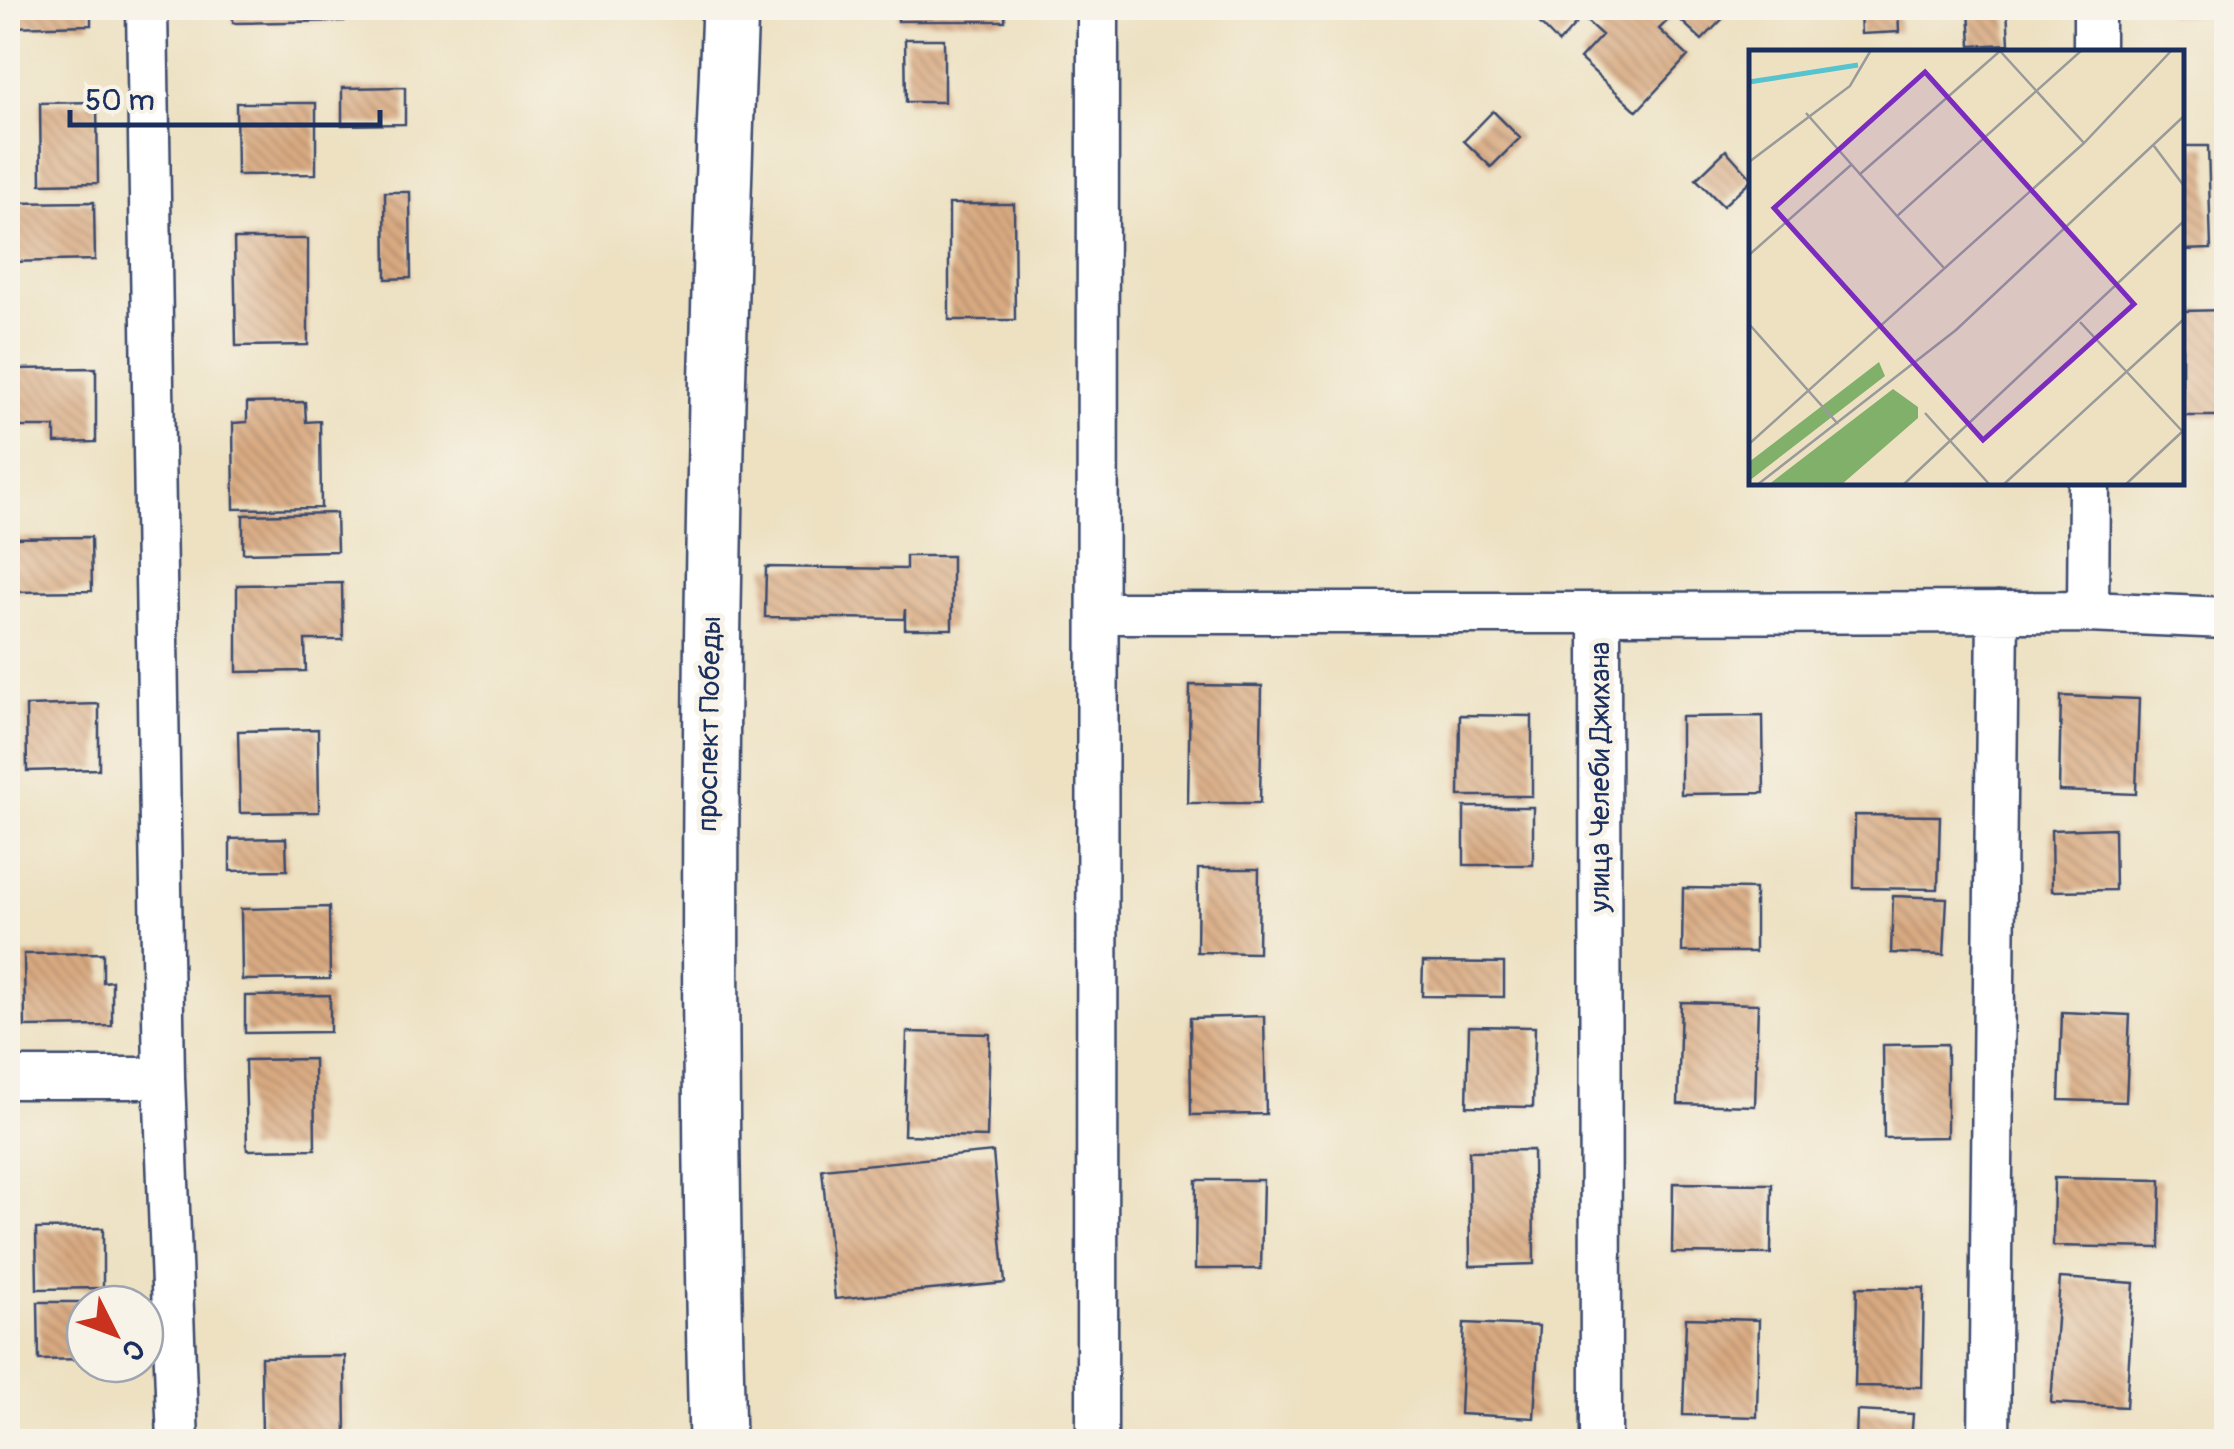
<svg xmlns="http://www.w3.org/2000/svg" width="2234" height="1449" font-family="Pangolin,sans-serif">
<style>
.building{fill:url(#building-back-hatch)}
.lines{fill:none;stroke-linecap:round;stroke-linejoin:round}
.street-casing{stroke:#3a4a6d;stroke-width:45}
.primary-casing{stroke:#3a4a6d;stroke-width:60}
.street{stroke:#fff;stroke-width:40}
.primary{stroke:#fff;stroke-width:55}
.labels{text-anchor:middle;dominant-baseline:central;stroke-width:10;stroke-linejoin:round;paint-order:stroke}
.street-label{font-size:28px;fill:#1b2f5e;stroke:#f7f3e8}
.inset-river{fill:none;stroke:#56c3cf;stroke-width:5}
.inset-road{fill:none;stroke:#999a9a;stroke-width:2.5}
.view{fill:#7b2cbf;fill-opacity:0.15;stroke:#7b2cbf;stroke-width:5}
.inset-edge{fill:none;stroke:#1b2f5e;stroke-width:5}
</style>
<defs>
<pattern id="building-back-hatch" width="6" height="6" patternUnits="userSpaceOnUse" patternTransform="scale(2.5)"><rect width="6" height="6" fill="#d9aa81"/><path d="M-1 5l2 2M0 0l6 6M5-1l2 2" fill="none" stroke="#af8b6d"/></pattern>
</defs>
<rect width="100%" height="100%" fill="#f7f3e8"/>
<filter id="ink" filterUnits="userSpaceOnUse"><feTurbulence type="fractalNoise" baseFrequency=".01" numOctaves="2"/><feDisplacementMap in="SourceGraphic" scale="20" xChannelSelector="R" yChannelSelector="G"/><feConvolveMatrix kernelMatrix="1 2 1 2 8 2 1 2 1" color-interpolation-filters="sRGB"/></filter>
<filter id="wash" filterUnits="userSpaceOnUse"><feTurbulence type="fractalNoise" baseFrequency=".0048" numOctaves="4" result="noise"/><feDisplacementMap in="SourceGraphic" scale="40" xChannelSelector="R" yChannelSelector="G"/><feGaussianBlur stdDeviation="2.25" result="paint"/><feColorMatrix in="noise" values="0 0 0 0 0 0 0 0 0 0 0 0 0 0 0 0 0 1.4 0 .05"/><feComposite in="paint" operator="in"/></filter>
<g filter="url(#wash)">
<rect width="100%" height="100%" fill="#ede1c2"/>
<g id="blocks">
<path class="building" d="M8,8H91V25L8,27Z
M233,8H344V21L233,23Z
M898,8H1005V21H898Z
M1525,8H1733L1702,40L1674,14L1659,29L1688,56L1637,111L1580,59L1602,35L1582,17L1559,43Z
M1860,8H1898L1899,32L1861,34Z
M1969,8H2007L2009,44L1971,46Z
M2167,8H2226V16L2167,15Z
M905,39H944V102H906Z
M405,87V124L342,125V88Z
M97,102L98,183L41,184L40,103Z
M236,103H316V174L237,175Z
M1493,111L1520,138L1491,167L1464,141Z
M2182,146H2208L2211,249L2182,250Z
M1726,150L1752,179L1723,206L1696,179Z
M385,192H410L411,278L386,279Z
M94,202L95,260L8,262V203Z
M949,204H1014L1015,320H949Z
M234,239H308V345L236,346Z
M2226,310V416H2182V311Z
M96,368V442L55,443V427H8V369Z
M305,402L306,422L320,421L321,508L234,509L233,423L247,422V403Z
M336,513L337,551L243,553V515Z
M91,537L92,591L8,592V538Z
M906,556H952V629H905V609L904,619L765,617L766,567L906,569Z
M342,583L343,640H305L306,671L237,672V585Z
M1190,685L1262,686L1260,803H1188Z
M2061,696L2139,699L2136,794L2059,791Z
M99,704V769L27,771L26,706Z
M1460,715L1532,716V796H1459Z
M1763,716L1764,793L1681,794V717Z
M318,729L319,812L240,813L238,731Z
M1464,807H1533V865H1464Z
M1855,815L1940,816L1938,889L1854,888Z
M2114,828L2115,890L2052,891L2051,830Z
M286,838L287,870L230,871V839Z
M1198,869H1259L1258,953L1197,952Z
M1683,888L1755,889V952H1682Z
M1893,896L1947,898L1944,955L1891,953Z
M329,907L330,979L242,980L241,909Z
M103,953V982L112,981V1026L25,1027L24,954Z
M1423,962L1504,963V997L1422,996Z
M330,995V1032L245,1033V996Z
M1681,1002L1758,1004L1755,1106L1678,1104Z
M2062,1012L2130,1015L2126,1102L2059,1100Z
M1264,1016L1266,1114L1191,1115L1190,1018Z
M1469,1026L1535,1027L1533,1107L1467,1106Z
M907,1032L990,1034L987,1137L904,1135Z
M1947,1044V1137L1884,1138L1883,1045Z
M314,1059L315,1149L247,1150L245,1060Z
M1533,1150L1534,1264L1470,1266L1469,1151Z
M993,1152L1005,1283L835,1299L822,1169Z
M2054,1178L2161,1180L2160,1248L2053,1246Z
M1196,1180H1263L1261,1269H1195Z
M1673,1183L1772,1184L1771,1254L1672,1253Z
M103,1228V1288L37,1289L36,1229Z
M2060,1278L2134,1283L2126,1407L2051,1403Z
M1857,1287L1924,1288L1922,1387L1855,1386Z
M38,1302H85V1359L39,1360Z
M1686,1318L1759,1320L1757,1417L1683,1415Z
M1464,1323L1539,1326L1534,1418L1460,1414Z
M345,1356L346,1438L262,1439L261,1357Z
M1857,1411L1913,1414L1911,1442H1856Z"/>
</g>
</g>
<g filter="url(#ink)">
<use href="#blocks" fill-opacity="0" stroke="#3a4a6d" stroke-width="2.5"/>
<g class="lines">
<g class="street-casing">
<path id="street" d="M147,8L164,1078L178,1442
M2094,52V8
M2088,612L2089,482
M1098,613H1600L1601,1442
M1600,613L2088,612L2226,618
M8,1078H164
M1097,1442L1098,8
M1989,1442L1998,612"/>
</g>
<g class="primary-casing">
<path id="primary" d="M717,1442C705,963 710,486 730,8"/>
</g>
<use href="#street" class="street"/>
<use href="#primary" class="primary"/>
</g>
</g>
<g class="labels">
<g class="street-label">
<text transform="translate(710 724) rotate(-89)">проспект Победы</text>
<text transform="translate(1600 777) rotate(-90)">улица Челеби Джихана</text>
</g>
</g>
<g transform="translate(1749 50)">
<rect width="435" height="435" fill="#ede1c2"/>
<path d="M130,312L136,326L0,431V412ZM144,339L169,357V368L92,435H19Z" fill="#81b06a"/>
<path class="inset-river" d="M0,32L109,15"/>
<path class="inset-road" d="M57,63L148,166M405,96L435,136M0,112L101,36L122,0M110,125L251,1L335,93M0,205L102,115M195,218L148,166L333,0M331,272L435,383M0,274L89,374M176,363L241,435M0,394L335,93L423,0M8,435L207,280L435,66M154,435L435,171M254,435L435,269M376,435L435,380"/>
<path class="view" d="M176,22L385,254L234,390L25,158Z"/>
<rect width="435" height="435" class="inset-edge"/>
</g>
<rect width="2234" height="1449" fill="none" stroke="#f7f3e8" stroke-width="40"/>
<g transform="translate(115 1334) rotate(132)"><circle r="48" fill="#f7f3e8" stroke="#9fa5b1" stroke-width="2.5"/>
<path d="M0-8L18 38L0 25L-18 38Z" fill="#c8321e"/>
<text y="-15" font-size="28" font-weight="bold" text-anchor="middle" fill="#1b2f5e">С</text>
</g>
<path d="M70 110v15h310v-15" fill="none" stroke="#1b2f5e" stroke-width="5"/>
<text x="85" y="110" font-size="30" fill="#1b2f5e" stroke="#f7f3e8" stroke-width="8" paint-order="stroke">50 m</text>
</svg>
